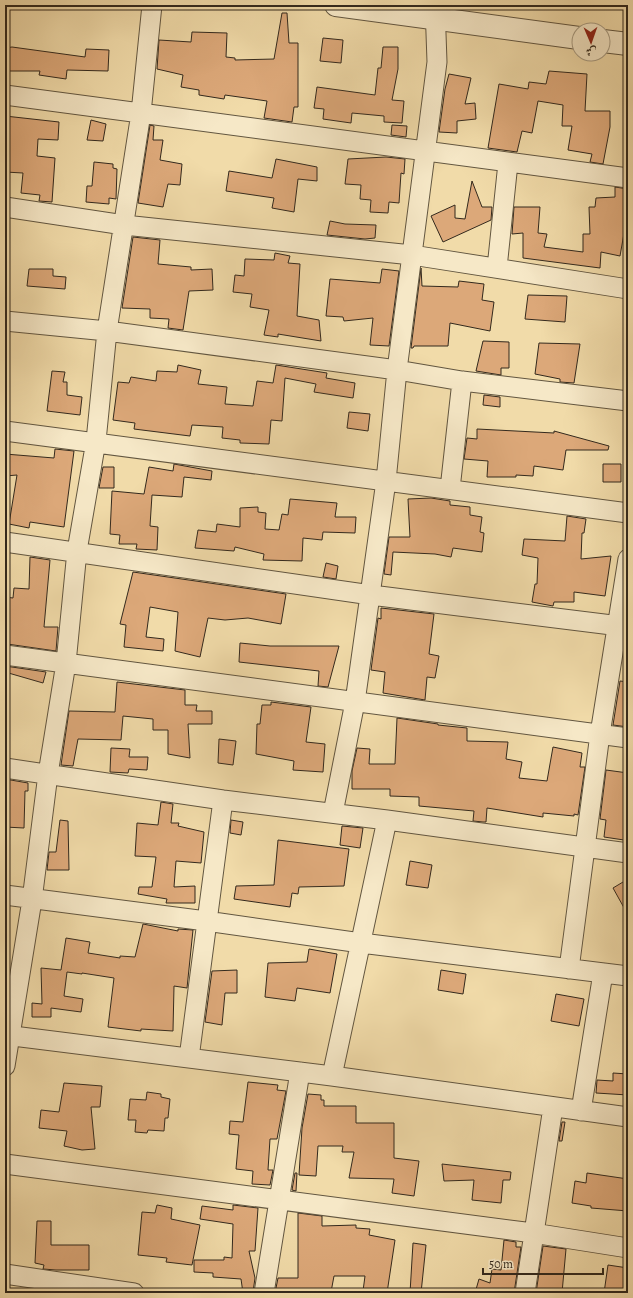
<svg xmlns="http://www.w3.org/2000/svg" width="633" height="1298" font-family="Alegreya,Amiri,serif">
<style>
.building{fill:#dca879;stroke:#33291d}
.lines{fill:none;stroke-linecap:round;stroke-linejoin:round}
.minor-casing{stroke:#625640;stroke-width:21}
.tertiary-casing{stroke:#625640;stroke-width:24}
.minor{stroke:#f6e8c7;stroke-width:19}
.tertiary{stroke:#f6e8c7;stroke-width:22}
</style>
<rect width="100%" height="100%" fill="#f1dba9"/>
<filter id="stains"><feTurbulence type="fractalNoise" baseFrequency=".005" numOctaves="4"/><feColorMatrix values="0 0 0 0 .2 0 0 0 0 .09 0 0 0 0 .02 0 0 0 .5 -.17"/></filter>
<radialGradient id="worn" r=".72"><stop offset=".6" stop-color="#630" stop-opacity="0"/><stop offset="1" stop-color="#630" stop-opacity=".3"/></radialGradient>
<path class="building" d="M282,13H287L289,43H298V107H294L292,122L264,118L267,101L225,95L224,99L199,95V90L181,87L183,75L157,69L159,40L191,42L192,32L227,33L226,57L235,58V60L274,59Z
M323,38L343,40L341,63L320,61Z
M12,47L85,57L86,49L109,50L108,71L67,70L66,79L39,75L40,71H5V48Z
M383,47H398V69L392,100L404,101L402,123L384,122V116L352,113L351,123L323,119L324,109L314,108L317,87L375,95L378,68H381Z
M549,71L587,74L585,111H610V127L603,164L590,162L592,154L568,150L572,126H562L563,105L538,101L532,133L522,131L517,152L488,148L499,84L528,89L529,82L546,84Z
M449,74L471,78L465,104L475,103L476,119L457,121V133L439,132L445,89Z
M5,116L59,122L58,140L38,139L37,156L55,158L52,202L39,201L40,195L21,193L23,173L5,172Z
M91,120L106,124L103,141L87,140Z
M150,125L154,126L153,140H163L160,160L182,164L180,185L168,184L163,207L138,203Z
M392,125L407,126L406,137L391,135Z
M386,157L405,159L404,174L401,173L399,203L389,202L388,213L370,212L371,200L360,199L361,185L345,184L348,159Z
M276,159L317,167V181L298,179L294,212L272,208L274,198L226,191L229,171L272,178Z
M94,162L113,164V168L117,169L116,199L109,198V204L86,202L87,186H92Z
M472,181L482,207H492L491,220L443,242L431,216L455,205V218L465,219Z
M615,187L628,189V222H626L620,256L601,252L600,268L523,258V233L512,234L514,207H540L538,233L547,234L544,247L583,252V234H590L589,207H595L596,198L615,197Z
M330,221L345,224L376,225L375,238L365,239L327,235Z
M133,237L160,240L158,264L191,267V270L212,269L213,290L189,291L183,330L168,328L169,319L150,318V309L122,308Z
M275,253L290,256L288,263L300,264L297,316L319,320L321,341L278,334V337L264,335L269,310L250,307L252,294L233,292L235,275L244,276L245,259L274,260Z
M421,268L422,286L458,287L459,281L484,284L482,300L494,302L490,331L450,323L448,346H414L413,348H411Z
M29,269H53V276L66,277L65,289L27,286Z
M382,269L399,271L389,346L370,345L373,318L344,321L343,317L326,316L330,279L380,283Z
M528,295L567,296L565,322L525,319Z
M483,341L509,342V368H501V375L476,371Z
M539,343L580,344L574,383L560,382V379L535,374Z
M178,365L201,370L198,384L227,387L225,404L253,406L257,381L273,383L276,365L327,373L326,378L355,383L353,398L314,392L316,384L285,378L282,421L271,420L269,444L240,443V440L222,438L223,427L192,425L190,436L134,429L135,423L113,420L118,382L129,383L131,377L156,381L157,371L177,372Z
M52,371L65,372L63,382H67V395L82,397L80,415L47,411Z
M484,395L500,397V407L483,405Z
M349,412L370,414L368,431L347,428Z
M477,429L554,433V431L609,446L608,450H566L563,470L534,466L533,476L516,475V477H487L488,461L464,459L467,438L477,439Z
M55,449L74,451L64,527L30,522L29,528L9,524L17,475L5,476V454L54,458Z
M174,464L212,471L211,480L184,477L182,497L152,495L150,526L158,527L157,550L136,549L137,544H119L120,535L110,534L112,491L144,494L149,467L173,471Z
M603,464H621V482H603Z
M103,467H114V488H99Z
M431,498L450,501V505L470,507V515L482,517L480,532L484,533L482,552L453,548L451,557L435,554L393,552L391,575L384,574L389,537H410L408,499Z
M290,499L337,503L335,517H356L355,533L323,532L322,540L303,538L302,561L263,560L264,554L235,547L234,551L195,548L198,530L216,532L217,524L240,527V508L258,507V512L266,513L265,529L279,530L282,514L288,515Z
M567,516L586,519L584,533H582L581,559L611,556L605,596L574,592V602H554L553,606L532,602L535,584H537L538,558L522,555L524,539L565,541Z
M30,557L50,560L44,627H58L56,651L7,644L9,633L5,632V597L13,598L14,588L29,589Z
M326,563L338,566L336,579L323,577Z
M133,572L286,594L281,624L248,618L225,620L208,618L200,657L175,651L178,612L150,607L146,637L164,639L163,651L124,647L126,625L120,624Z
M381,608L434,614L429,654L439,656L435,678L427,677L425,700L383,693L385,672L371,670L378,618L381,619Z
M240,643L270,646H339L328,687L318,686L319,671L239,662Z
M5,666L46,672L43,683L5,672Z
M620,681L628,682V727L613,725Z
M117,682L185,690V705H197L196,711H212V724H188L190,758L168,754V730H153V719L123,716L121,740L78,739L73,766L61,765L69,711L115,712Z
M271,702L311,707L306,742L325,744L323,772L293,770L294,761L256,754L257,724H260L262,705H271Z
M397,718L438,724V725L467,728V741L508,742L506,759L522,762L519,778L547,781L553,747L582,753L580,767H585L578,815L574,814V816L543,813V817L487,808L486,822H483L473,821L474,811L419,806V797L390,796V789H352V771L357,748L370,749L369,764H395Z
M219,739L236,741L233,765L218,763Z
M111,748L130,749L129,757H148L147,770L129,769L128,773L110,772Z
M606,770L628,773V827L626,826L624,840L604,837L606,820L600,819Z
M5,779L28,783V791H25L24,828L5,827Z
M161,802L173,804L171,823H179L178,826L204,832L201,863L176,861L174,887L195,886V903H166L167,899L138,894L139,887H152L156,857L135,856L137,823L158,825Z
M60,820L68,821L69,870H47L49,852H56Z
M231,820L243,822L241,835L230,833Z
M342,826L363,828L360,848L340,845Z
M278,840L349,849L344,886L299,887L298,894L292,893L290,907L234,899L236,886L274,885Z
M410,861L432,865L428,888L406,885Z
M628,879V915L613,888Z
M143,924L178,931V929L193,930L187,988L174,986L173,1031L141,1029V1031L108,1027L114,978L82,973V974L67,972L64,996L83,999L81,1012L51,1008V1017H32V1003L42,1004L41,968L61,970L66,938L90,942L88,953L120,958V956L135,957Z
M309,949L337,954L330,993L297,988L295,1001L265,997L268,963L307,962Z
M237,970V993H225L222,1025L205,1022L212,971Z
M441,970L466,974L463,994L438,990Z
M556,994L584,999L579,1026L551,1021Z
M613,1073L628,1074V1095L596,1093L597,1080L613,1081Z
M248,1082L278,1085L277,1090L286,1091L277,1139H270L268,1170H273L270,1185L252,1184L253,1171L236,1169L239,1135L229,1134L230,1121L243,1122Z
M64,1083L102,1086L100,1107H91L95,1149L82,1150L64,1146L67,1131L39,1128L41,1110L59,1112Z
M147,1092L161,1094V1097L170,1099L168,1118H165L164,1131L148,1130L147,1133L135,1132L136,1120H128L130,1099L146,1100Z
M308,1094L321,1095V1100H324V1106H356V1123H394V1158L419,1161L414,1196L392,1193L394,1179L349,1178L354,1152H342L343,1146H318L316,1176L299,1175L302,1128Z
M562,1122H565L562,1141H559Z
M442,1164L511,1172L510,1180H503L501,1203L472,1200L474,1180L444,1181Z
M295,1173H297L296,1191L292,1190Z
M587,1173L628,1179V1211L591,1208V1206L572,1203L575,1181L586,1183Z
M157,1205L172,1208L171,1219L200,1225L192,1265L166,1262L167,1258L138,1255L142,1212L155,1213Z
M233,1205L258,1208L255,1251H249L255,1278L253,1292L243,1293L241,1279L213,1277V1273L194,1272V1260H224V1257L232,1258L233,1224L200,1219L202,1206L233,1210Z
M298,1213L322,1216V1226L356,1225V1228L370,1229L369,1235L395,1240L387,1293L363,1291L365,1276H334L331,1292L283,1291V1293H275L278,1278H298Z
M37,1221H51V1245H89V1270H56L43,1269L44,1265L35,1263Z
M504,1240L516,1242V1247H521L514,1293H475L479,1279L490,1283L492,1269L501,1270Z
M413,1243L426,1245L421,1293H410Z
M543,1246L566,1249L562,1293H536Z
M608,1265L628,1268V1293H604Z"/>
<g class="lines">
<g class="minor-casing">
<path id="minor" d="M5,95L628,178
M5,207L124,225L412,255L628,289
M497,268L508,163
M5,321L107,331L397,370L462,381L628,401
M5,431L628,513
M450,489L462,381
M5,542L371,595L628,627
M5,655L628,738
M5,768L223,800L387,820L628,853
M333,813L355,702L386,481L397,370L437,62L435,5
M5,895L206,921L361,943L628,976
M569,969L600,734L628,559
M5,1035L332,1076L628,1117
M189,1058L223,800
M5,1066L32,900L48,774L66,663L77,551L96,441L107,331L141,113L152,5
M332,1076L387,820
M581,1111L603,973
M5,1164L533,1233L628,1248
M5,1274L134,1293
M264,1293L300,1072
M525,1293L553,1107"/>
</g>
<g class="tertiary-casing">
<path id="tertiary" d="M336,5L579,38
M603,41L628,44"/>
</g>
<use href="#minor" class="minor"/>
<use href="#tertiary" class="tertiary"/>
</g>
<rect width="633" height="1298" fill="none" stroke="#f1dba9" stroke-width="20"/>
<rect x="6" y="6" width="621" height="1286" fill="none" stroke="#33291d" stroke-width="2"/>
<rect x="10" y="10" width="613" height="1278" fill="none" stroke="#33291d"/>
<g transform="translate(591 42) rotate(178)"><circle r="19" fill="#f6e8c7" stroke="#a89c83"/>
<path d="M0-3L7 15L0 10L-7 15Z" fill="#8f2418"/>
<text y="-6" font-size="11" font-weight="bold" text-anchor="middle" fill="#33291d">ش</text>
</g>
<path d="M483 1268v6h120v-6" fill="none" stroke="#33291d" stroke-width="2"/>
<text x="489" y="1268" font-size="12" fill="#33291d" stroke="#f6e8c7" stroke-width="3" paint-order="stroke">50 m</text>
<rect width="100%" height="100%" filter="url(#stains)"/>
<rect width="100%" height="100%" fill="url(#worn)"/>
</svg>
